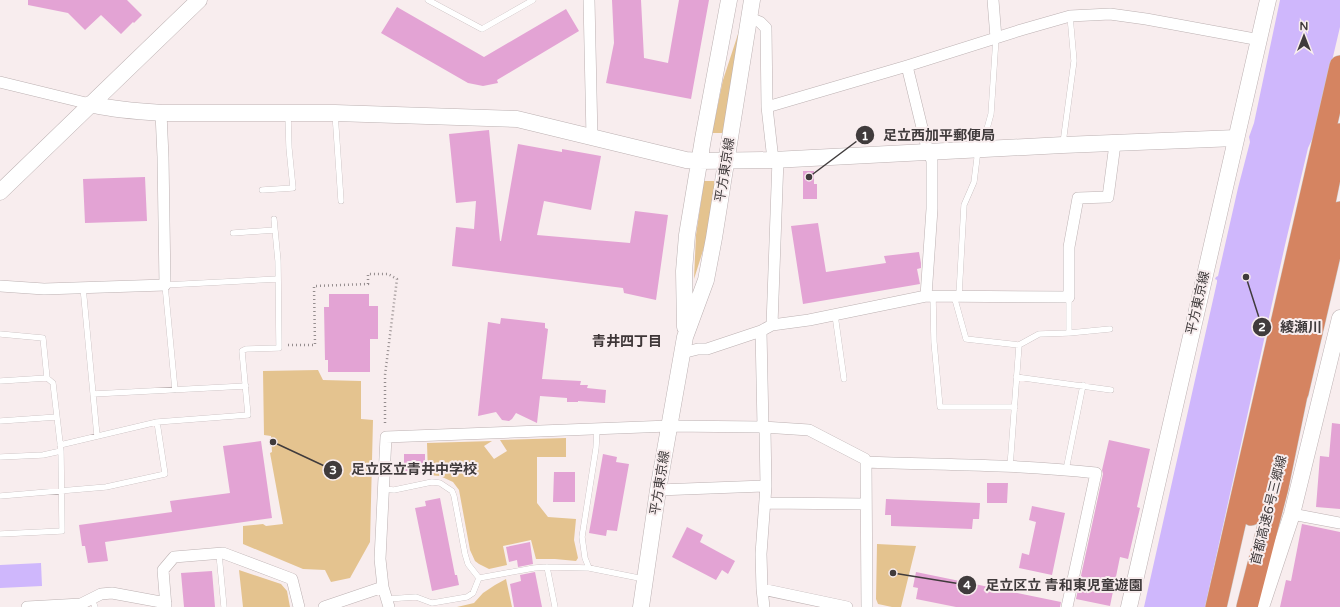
<svg xmlns="http://www.w3.org/2000/svg" width="1340" height="607" font-family="'Varela Round','Noto Sans JP',sans-serif">
<style>
.green{fill:#e4c38f}
.water{fill:#cfb7fc}
.building{fill:#e3a3d4}
.lines{fill:none;stroke-linecap:round;stroke-linejoin:round}
.lane-casing{stroke:#bcb1b2;stroke-width:6}
.street-casing{stroke:#bcb1b2;stroke-width:12}
.secondary-casing{stroke:#bcb1b2;stroke-width:17}
.highway-casing{stroke:#cdcccc;stroke-width:22}
.path{stroke:#958d8e;stroke-width:2.5;stroke-dasharray:1 3;stroke-linecap:butt}
.lane{stroke:#fff;stroke-width:5.5}
.street{stroke:#fff;stroke-width:11}
.secondary{stroke:#fff;stroke-width:16}
.highway{stroke:#d58461;stroke-width:21}
.labels{text-anchor:middle;dominant-baseline:central;stroke-width:4;stroke-linejoin:round;paint-order:stroke}
.street-label{font-size:13px;fill:#403b3c;stroke:#f8edee}
.neighbourhood-label{font-size:14px;font-weight:bold;fill:#3e3637;stroke:#f8edee}
.leader{fill:none;stroke:#403b3c;stroke-width:1.5}
.callout-dot{fill:#403b3c;stroke:#f8edee;stroke-width:1.5}
.mark-label{font-size:12px;text-anchor:middle;font-weight:bold;fill:#fff}
.callout-label{font-size:14px;text-anchor:middle;font-weight:bold;fill:#403b3c;stroke:#f8edee;stroke-width:4;stroke-linejoin:round;paint-order:stroke}
</style>
<rect width="100%" height="100%" fill="#f8edee"/>
<path class="green" d="M739,31L740,32L724,133H712L723,80Z
M704,181H717L707,238L694,279L696,235Z
M318,370L323,380L361,381V419L373,420L370,542L350,578L331,582L325,570L303,569L243,544V526L263,524L266,526L283,524L270,453L272,452L271,436L264,435L263,371Z
M566,438V457H537V503L548,517L576,519L574,540L578,558L576,561L555,559H536L531,540L503,546L507,565L489,569L479,564L475,561L470,550L459,490L453,482L440,476L428,475L427,443L492,441L484,446L494,459L507,451L500,440Z
M877,544L916,546L901,607H892L878,604L876,599Z
M239,570L281,584L287,591L290,607H243Z
M506,579L512,607H457L474,603L483,593L495,585Z"/>
<path class="water" d="M1280,0H1340V27L1315,133L1308,148L1285,245L1205,607H1144L1217,282V280L1215,279L1216,277L1218,276L1238,188L1250,142L1249,137L1254,123Z
M41,563L42,586L0,588V565Z"/>
<path class="building" d="M28,0H127L142,15L134,23L133,22L121,34L101,15L85,30L68,13L28,5Z
M612,0H641L644,58L668,63L679,0H709L691,99L606,83L614,43Z
M397,7L484,57L566,9L579,31L497,80L498,83L483,86L468,83L381,33Z
M489,130L500,241H501L518,144L562,152V149L601,156L591,210L544,201L537,235L630,243L635,211L668,215L656,300L624,293L623,288L452,266L456,227L474,229L476,201L456,203L449,134Z
M803,171H814V184H817V199H803Z
M145,177L147,221L85,223L83,179Z
M818,223L826,272L886,263L884,256L919,252L921,263V268L917,269L920,284L803,304L791,226Z
M329,294H369V306H378V339H370V372H328V360H325L324,307H329Z
M501,318L545,323V328L548,329L542,379L581,381L580,385H588L587,388L606,390L605,403L578,401V402H567V398L540,396L537,423L516,413L512,419L509,421L502,420L496,412L478,416L488,322L500,324Z
M1332,423L1340,424V509L1316,507L1320,456L1329,457Z
M1109,440L1150,449L1137,507L1140,508L1128,559L1120,557L1110,606L1076,599L1103,474L1102,470Z
M261,441L272,518L105,542L108,561L88,563L85,546H82L79,525L172,512L170,501L230,493L223,446Z
M404,454H425V473H404Z
M603,454L617,457L616,462L629,464L617,531L607,530L606,536L589,533Z
M554,472H575V502H553Z
M987,483H1008L1007,503H987Z
M440,498L455,575H457L459,585L432,591L415,508L426,506L425,501Z
M886,499L980,503L979,519H973L972,529L891,526V515H885Z
M1032,506L1065,513L1052,575L1019,568L1022,553L1029,555L1036,522L1029,520Z
M1302,524L1340,532V607H1280L1286,580L1291,581Z
M687,527L703,535L700,542L735,561L728,574L722,570L716,580L672,557Z
M530,542L533,564L518,567L517,560L509,562L506,547Z
M212,571L215,607H184L181,573Z
M535,572L542,607H514L510,584L521,581L520,575Z
M916,572L1061,602L1060,607H956L916,599L918,588L913,587Z"/>
<g class="lines">
<g class="lane-casing">
<path id="lane" d="M428,0L482,29L533,0
M335,113L341,201
M1063,143L1074,61L1070,16
M982,147L991,114L996,38
M262,190L293,188L289,148L288,115
M233,233L275,230
M83,287L97,436
M959,295L964,205L974,182L978,150
M933,296L934,342L940,407H1015
M954,296L966,339L1019,345
M835,315L844,379
M1069,333L1110,329
M0,334L43,338L47,378L53,383L61,451L62,531L0,534
M1016,377L1111,390
M0,381L47,378
M175,390L165,285L278,279
M93,394L246,386
M0,421L57,417
M60,445L157,422L248,415L242,351L246,349L279,348L278,261L274,219
M0,457L43,455L61,451
M1010,467L1019,345L1039,334L1069,333V297
M1066,470L1083,385
M383,489L394,490L432,482L440,483L452,491L454,496L465,554L468,564L479,578
M0,496L106,487L165,474L157,422
M219,554L224,607
M547,567L555,607
M589,568L585,558L582,537L596,448L597,429
M92,599L95,607
M387,599L416,597L432,603L467,597L473,593L479,578L534,568L547,567L589,568L644,579"/>
</g>
<g class="street-casing">
<path id="street" d="M589,0L592,138
M993,0L996,38
M750,18L760,22L766,28L767,107L773,160
M907,66L926,144L932,161V209L926,296
M0,82L90,104
M767,107L907,66L1021,30L1070,16L1110,14L1146,19L1260,40
M0,286L44,289L165,285L163,157L161,113
M772,325L778,159
M761,331L763,427L765,430L766,486L761,554L762,589L764,607
M682,353L698,349H707L761,331L772,325L809,320L926,296L1069,297V247L1078,198L1108,197L1115,144
M658,490L766,486
M765,503L866,504
M1292,514L1340,523
M762,589L847,607
M27,607L81,604L101,594L112,593L166,603
M166,607L163,570L174,557L223,553L292,579L299,607
M324,607L383,587
M389,607L383,587L380,559L386,437L669,426L763,427L809,430L865,459L866,462
M867,607L866,462C942,465 1020,464 1096,473L1067,607"/>
</g>
<g class="secondary-casing">
<path id="secondary" d="M90,104C113,110 137,111 161,113H335L517,119L686,160L699,161L773,160L1063,145L1236,138
M0,192L199,0
M685,327L684,271L687,235L703,139L729,0
M641,607L658,490L685,337L706,280L714,238L752,0
M1129,607L1268,0
M1261,607L1292,514L1340,318"/>
</g>
<g class="highway-casing">
<path id="highway" d="M1298,393L1340,212
M1251,515L1285,385L1304,305L1339,134
M1216,607L1340,66
M1247,607L1278,487L1300,380"/>
</g>
<path class="path" d="M288,345H315L314,286L368,284V274H388L397,279L385,375V425"/>
<use href="#lane" class="lane"/>
<use href="#street" class="street"/>
<use href="#secondary" class="secondary"/>
<use href="#highway" class="highway"/>
</g>
<g class="labels">
<g class="street-label">
<text transform="translate(725 170) rotate(-81)">平方東京線</text>
<text transform="translate(1198 303) rotate(-77)">平方東京線</text>
<text transform="translate(660 483) rotate(-81)">平方東京線</text>
<text transform="translate(1269 510) rotate(-76)">首都高速6号三郷線</text>
</g>
<g class="neighbourhood-label">
<text x="627" y="341">青井四丁目</text>
</g>
</g>
<path class="leader" d="M809 177L865 135M1246 277L1262 327M273 442L333 470M893 573L967 585"/>
<g class="callout-dot">
<circle cx="809" cy="177" r="4"/>
<circle cx="1246" cy="277" r="4"/>
<circle cx="273" cy="442" r="4"/>
<circle cx="893" cy="573" r="4"/>
<circle cx="865" cy="135" r="10"/>
<circle cx="1262" cy="327" r="10"/>
<circle cx="333" cy="470" r="10"/>
<circle cx="967" cy="585" r="10"/>
</g>
<g class="mark-label">
<text x="865" y="140">1</text>
<text x="1262" y="331">2</text>
<text x="333" y="474">3</text>
<text x="967" y="589">4</text>
</g>
<g class="callout-label">
<text x="939" y="140">足立西加平郵便局</text>
<text x="1301" y="332">綾瀬川</text>
<text x="414" y="474">足立区立青井中学校</text>
<text x="1064" y="590">足立区立 青和東児童遊園</text>
</g>
<g transform="translate(1304 36)" stroke="#f8edee" stroke-width="3" paint-order="stroke">
<path d="M0-3L7 15L0 10L-7 15Z" fill="#403b3c"/>
<text y="-6" font-size="11" font-weight="bold" text-anchor="middle" fill="#403b3c">N</text>
</g>
</svg>
